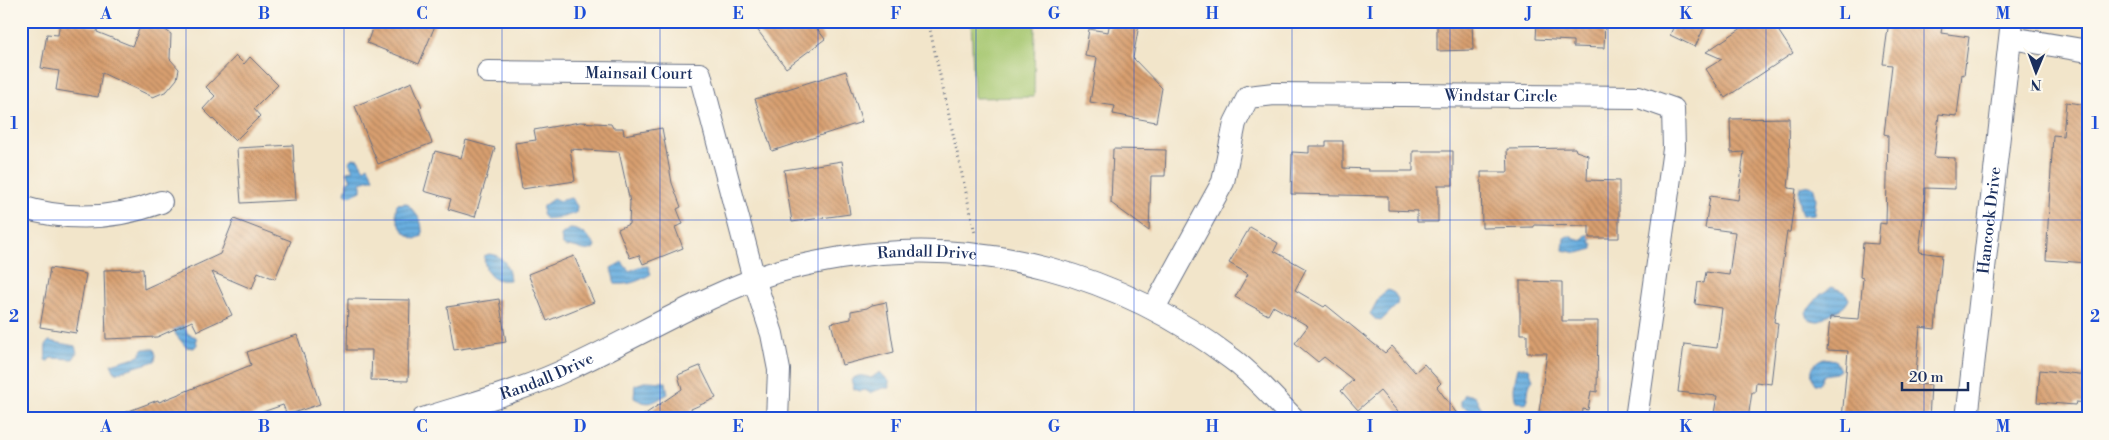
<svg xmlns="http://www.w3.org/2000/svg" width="2109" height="440" font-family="'Libre Bodoni',serif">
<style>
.park{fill:#a6c76f;stroke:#607b66}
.water{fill:url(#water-rules);stroke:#426e9e}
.building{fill:url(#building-back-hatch)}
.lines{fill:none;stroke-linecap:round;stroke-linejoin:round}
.minor-casing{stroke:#666f84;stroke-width:24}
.path{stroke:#666f84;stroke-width:3;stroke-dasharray:1 4;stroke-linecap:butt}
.minor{stroke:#fff;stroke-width:22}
.grid{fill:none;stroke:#1d4ed8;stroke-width:1;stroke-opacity:0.55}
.labels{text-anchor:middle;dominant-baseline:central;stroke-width:4.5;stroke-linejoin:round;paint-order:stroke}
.street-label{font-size:16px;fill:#1b2f5e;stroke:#fbf7ec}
.neatline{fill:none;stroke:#1d4ed8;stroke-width:2}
.grid-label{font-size:16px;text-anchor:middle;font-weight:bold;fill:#1d4ed8}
</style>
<defs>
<pattern id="water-rules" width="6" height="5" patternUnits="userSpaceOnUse" patternTransform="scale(1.25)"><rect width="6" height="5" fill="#69aedf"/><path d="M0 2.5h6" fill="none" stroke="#568eb8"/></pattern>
<pattern id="building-back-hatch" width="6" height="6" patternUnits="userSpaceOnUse" patternTransform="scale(1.25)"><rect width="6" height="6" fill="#d89f6f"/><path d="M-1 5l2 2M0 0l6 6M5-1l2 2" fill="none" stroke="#ae825e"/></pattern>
</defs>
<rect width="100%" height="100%" fill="#fbf7ec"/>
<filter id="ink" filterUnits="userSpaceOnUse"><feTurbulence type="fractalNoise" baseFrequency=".02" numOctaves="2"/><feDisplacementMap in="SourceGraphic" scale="10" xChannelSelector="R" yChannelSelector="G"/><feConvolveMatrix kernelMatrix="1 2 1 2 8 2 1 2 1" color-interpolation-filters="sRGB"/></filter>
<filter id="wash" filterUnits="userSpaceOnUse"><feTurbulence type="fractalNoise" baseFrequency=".0096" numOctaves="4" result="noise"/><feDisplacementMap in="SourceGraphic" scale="20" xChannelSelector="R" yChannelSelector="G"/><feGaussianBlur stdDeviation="1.12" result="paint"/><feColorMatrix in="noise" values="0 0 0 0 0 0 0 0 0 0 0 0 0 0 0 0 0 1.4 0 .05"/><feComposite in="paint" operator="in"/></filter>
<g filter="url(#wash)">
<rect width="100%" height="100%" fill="#f2e5ca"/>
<path class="park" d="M971,21H1035L1034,97L974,98Z"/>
<path class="water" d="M353,158L358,159L364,169L368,166L374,178L361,182V191L350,196L345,193L346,189L348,187L347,182L351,180L347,171L353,170L349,162Z
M1811,185L1814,188L1816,199L1814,214L1802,215C1799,207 1797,195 1800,187Z
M571,198L577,206L576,213L563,217L546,219L542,215L543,206L553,199L558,201Z
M407,203C417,216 423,218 422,236L415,239C401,233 393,219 397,204Z
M569,229C581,229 588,236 595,246L593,249C583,254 576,244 566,247L562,244L561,235Z
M1586,235H1589L1592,238L1590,242L1593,244V249L1578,253L1563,250L1564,238L1568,236L1582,240Z
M489,254C504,255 509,267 510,280C491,282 485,274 484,256Z
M622,262L629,271L639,267L648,266L651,274C639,281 630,285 615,284L611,268Z
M1832,287L1845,292L1849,299C1845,309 1839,309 1830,314C1820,321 1822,323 1808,319L1806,312L1820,295Z
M1388,290L1394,293L1398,299L1397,305L1382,320L1375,319L1370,314L1380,296Z
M183,325L188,334L196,337L197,345L194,348L186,347L176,335L173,328Z
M49,341L75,346L77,353L73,359L51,358L47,362L45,360C47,353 43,346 49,341Z
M143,349H154L156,355L155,361L115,373L111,364L139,356Z
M1824,358L1835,360L1840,370L1836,373L1824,375L1820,384H1815C1808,373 1812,362 1824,358Z
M1518,368H1529L1533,380C1526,387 1530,395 1525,403L1516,402C1512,390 1515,380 1518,368Z
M880,372L889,381V388H883L870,393L865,390L860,391L854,389L851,380C858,374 863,375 871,378Z
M647,381L666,382L668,394C653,402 650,407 634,398L635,385Z
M1465,394L1475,396L1487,419H1475L1473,411L1461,406V401Z"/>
<g id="blocks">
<path class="building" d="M60,21L98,27L97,32L132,46L141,25L153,21L171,34L170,59L179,69L177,79L167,91L153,97L102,73L98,97L56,90L59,71L41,68L47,34L58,35Z
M375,21H437L419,64L367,43Z
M765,21H811L825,39L786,68L756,28Z
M1110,21L1139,25L1133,58L1162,88L1156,122L1113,114L1115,106L1090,102L1097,58L1085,56L1089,29L1108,32Z
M1437,21H1472L1473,50L1437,51Z
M1537,21H1605L1604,48L1573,47V41L1536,39Z
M1676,21H1707L1695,47L1670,35Z
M1752,21H1772L1793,53L1725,98L1706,69L1722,59L1706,52Z
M1889,21H1943L1941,33L1969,37L1964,75L1962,74L1957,116L1939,114L1934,157L1955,158V189L1925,188L1924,218H1923L1919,252L1942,255L1935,329L1920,327L1915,384L1931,385L1929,419H1842L1848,351L1827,350L1830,317L1859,319L1863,278L1860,277L1863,243L1878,244L1880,223L1886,224L1888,135L1884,134L1892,65L1883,64Z
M236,56L244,64L250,57L278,85L254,109L260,116L235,141L203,109L215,96L206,87Z
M846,71L862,122L772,151L755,99Z
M412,82L422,107L419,108L432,143L378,164L355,106Z
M2066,102L2088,105V263L2046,260L2053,135L2063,136Z
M1789,118L1790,169L1788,188L1796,189L1790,232H1787L1774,322L1778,323L1771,384L1756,382L1755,392H1752L1748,419H1713L1717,396L1678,392L1684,344L1717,348L1722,308L1695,304L1698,282L1704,283L1706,272L1729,275L1735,232L1705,228L1710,196L1738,200L1744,152L1731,153L1730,119Z
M580,122L611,124L613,128H623L624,135L662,128L672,183L681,207L677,209L683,224L675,227L683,248L643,264L639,255L630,258L618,229L629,224L630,202L619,152L570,149L575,181L522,189L515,143L536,140L534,130Z
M466,140L495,148L475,217L448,209L451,199L424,191L435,151L461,158Z
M1326,141H1343V168L1368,169V171H1413V151H1453V185H1438V222H1417V211L1388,210V196L1291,194L1292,152L1309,153V146H1326Z
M293,145L296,200L241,203L237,148Z
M1575,148L1576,151L1588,155L1587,180L1619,181V238H1589V226L1534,225V227L1482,228L1481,172H1508L1507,149Z
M1113,149L1166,150L1165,176H1151L1149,231L1111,203Z
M842,161L850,214L792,222L784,170Z
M234,219L291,241L275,279L258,272L252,289L212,272L232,315L197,331L192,321L157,337L106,339L104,270L143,269L144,289L220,254Z
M1250,227L1278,243L1274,251L1306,269L1295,290L1324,307L1326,305L1385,353L1392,346L1415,372L1424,364L1441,383L1437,387L1461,419H1404L1380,391L1358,410L1341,391L1353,380L1324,357L1318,362L1295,343L1308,326L1273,306L1268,315L1235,297L1248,274L1229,263Z
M574,256L594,302L547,321L528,274Z
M50,268L86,274L76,333L40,327Z
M1520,281L1562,282V321H1598L1597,392L1591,391L1588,410L1583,409L1582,419H1538L1547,353H1527V334H1520Z
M348,299L410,300L408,381L371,380L372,350H347Z
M499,299L506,342L454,350L447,307Z
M886,302L894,352L842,365L831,323L851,319V311L867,308L872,305Z
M297,335L320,404L287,415L283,405L242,419H113V417L158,400L159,402L251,365L247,352Z
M700,366L716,398L691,409L695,419H638L682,389L678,375Z
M2040,370L2088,375V403L2076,402L2075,405L2037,402Z"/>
</g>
</g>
<g filter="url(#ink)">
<use href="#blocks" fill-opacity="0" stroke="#666f84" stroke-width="1"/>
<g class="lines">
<g class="minor-casing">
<g id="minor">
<path d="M2011,38L2088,51"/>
<path id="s1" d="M488,72L700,74L754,279L772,334L779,370L777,419"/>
<path d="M21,207C69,222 115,219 161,202"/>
<path id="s2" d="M1154,308L1223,182L1235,123L1248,97L1274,94L1639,97L1673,109L1674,149L1636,419"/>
<path id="s3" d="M423,419C473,403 525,390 572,367C632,339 690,304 753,280C780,269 811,263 841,258C981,235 1120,274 1232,359C1254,375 1274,399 1294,419"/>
<path id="s4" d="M1967,419L2012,21"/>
</g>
</g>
<path class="path" d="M928,21L975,233"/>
<use href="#minor" class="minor"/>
</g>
</g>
<path class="grid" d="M186,21V419M344,21V419M502,21V419M660,21V419M818,21V419M976,21V419M1134,21V419M1292,21V419M1450,21V419M1608,21V419M1766,21V419M1924,21V419M21,220H2088"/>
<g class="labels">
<g class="street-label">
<text stroke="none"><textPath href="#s1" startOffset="151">Mainsail Court</textPath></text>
<text stroke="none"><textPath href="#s2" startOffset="486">Windstar Circle</textPath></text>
<text stroke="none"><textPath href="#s4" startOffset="200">Hancock Drive</textPath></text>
<text stroke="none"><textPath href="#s3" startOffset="536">Randall Drive</textPath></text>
<text stroke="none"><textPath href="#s3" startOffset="131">Randall Drive</textPath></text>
</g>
</g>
<rect width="2109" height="440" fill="none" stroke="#fbf7ec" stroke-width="55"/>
<g transform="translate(2036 72) rotate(181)" stroke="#fbf7ec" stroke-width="4" paint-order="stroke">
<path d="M0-4L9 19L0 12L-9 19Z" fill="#1b2f5e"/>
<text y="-8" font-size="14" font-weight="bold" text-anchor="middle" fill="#1b2f5e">N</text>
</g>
<path d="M1902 382v8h66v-8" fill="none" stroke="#1b2f5e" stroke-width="2.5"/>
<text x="1909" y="382" font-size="15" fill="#1b2f5e" stroke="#fbf7ec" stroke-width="4" paint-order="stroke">20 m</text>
<rect x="28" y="28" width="2054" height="384" class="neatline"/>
<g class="grid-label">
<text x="106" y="19">A</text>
<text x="264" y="19">B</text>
<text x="422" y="19">C</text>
<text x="580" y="19">D</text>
<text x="738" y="19">E</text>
<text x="896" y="19">F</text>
<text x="1054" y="19">G</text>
<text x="1212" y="19">H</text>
<text x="1370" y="19">I</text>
<text x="1529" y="19">J</text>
<text x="1686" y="19">K</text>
<text x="1845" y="19">L</text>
<text x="2003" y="19">M</text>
<text x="14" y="129">1</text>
<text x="2095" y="129">1</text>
<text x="14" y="322">2</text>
<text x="2095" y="322">2</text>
<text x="106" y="432">A</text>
<text x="264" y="432">B</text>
<text x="422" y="432">C</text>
<text x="580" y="432">D</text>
<text x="738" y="432">E</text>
<text x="896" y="432">F</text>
<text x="1054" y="432">G</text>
<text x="1212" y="432">H</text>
<text x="1370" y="432">I</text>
<text x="1529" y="432">J</text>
<text x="1686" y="432">K</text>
<text x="1845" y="432">L</text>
<text x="2003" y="432">M</text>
</g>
</svg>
